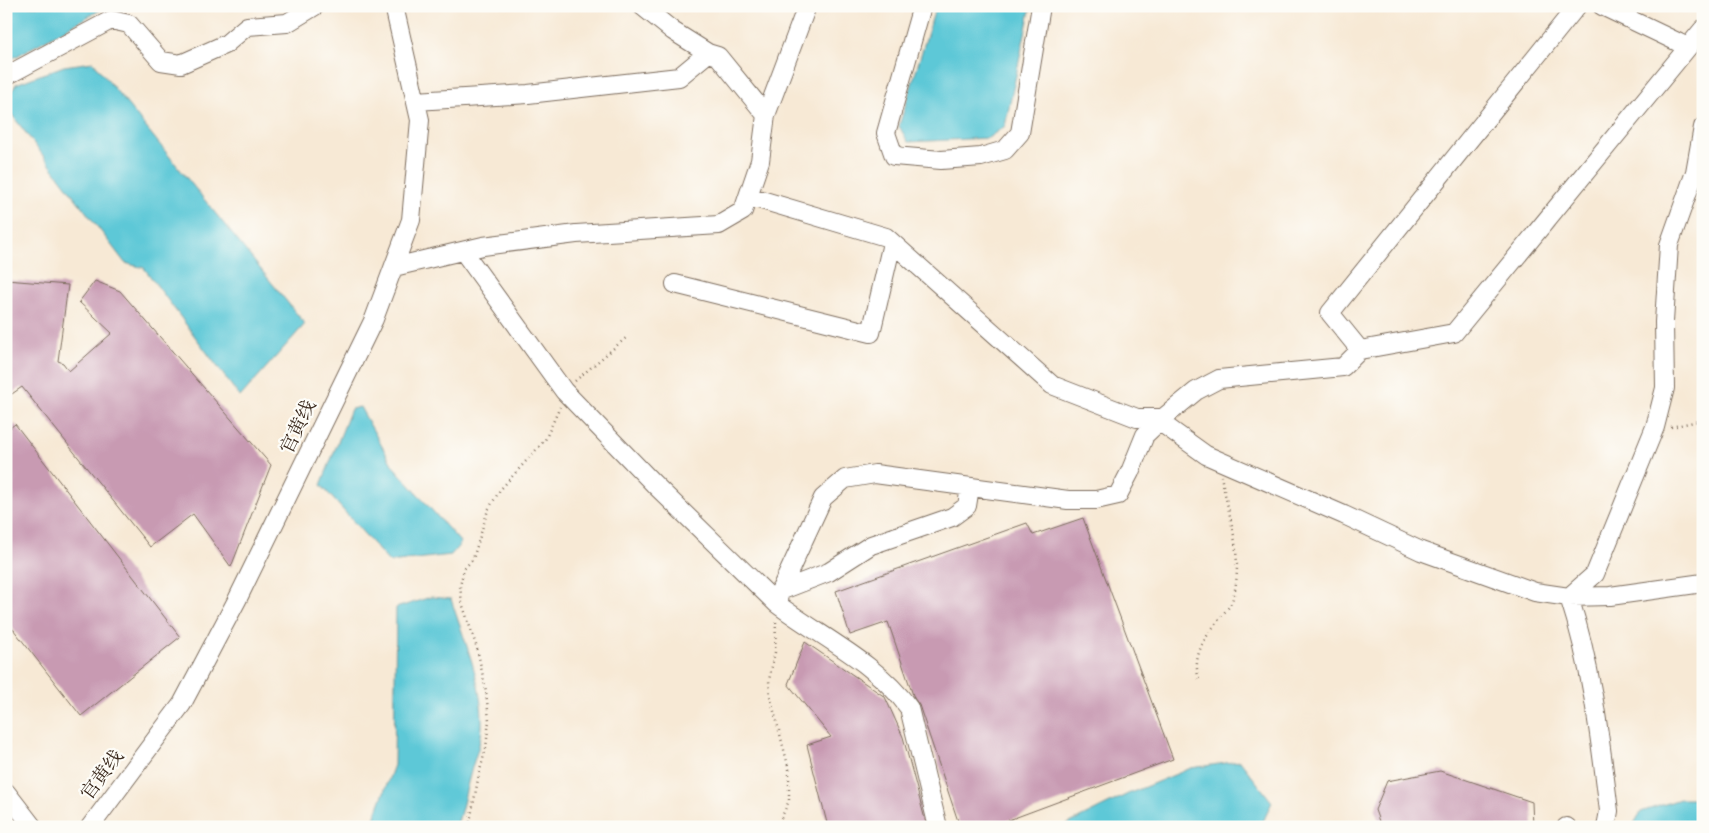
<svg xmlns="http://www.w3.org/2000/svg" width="1709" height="833" font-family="'IM FELL French Canon','Noto Serif SC',serif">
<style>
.water{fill:#5dc8d7;stroke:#4c797a}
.building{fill:#c89ab2}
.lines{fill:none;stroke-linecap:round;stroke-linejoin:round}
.minor-casing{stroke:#7d6d5e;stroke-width:20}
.path{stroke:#7d6d5e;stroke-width:2.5;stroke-dasharray:1 4;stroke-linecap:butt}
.minor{stroke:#fff;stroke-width:18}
.labels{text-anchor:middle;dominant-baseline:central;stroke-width:4.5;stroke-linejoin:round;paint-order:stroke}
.street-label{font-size:19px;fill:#3b2a1e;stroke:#fdfcf7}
</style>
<rect width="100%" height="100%" fill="#fdfcf7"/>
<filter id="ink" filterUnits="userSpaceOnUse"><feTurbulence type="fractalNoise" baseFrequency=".02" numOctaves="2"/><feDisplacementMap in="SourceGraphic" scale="10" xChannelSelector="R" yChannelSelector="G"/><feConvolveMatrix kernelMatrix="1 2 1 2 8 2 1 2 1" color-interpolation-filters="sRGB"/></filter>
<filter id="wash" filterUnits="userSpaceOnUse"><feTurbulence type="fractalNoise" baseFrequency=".0096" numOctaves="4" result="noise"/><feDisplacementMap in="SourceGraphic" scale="20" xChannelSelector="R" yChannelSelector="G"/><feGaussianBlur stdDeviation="1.12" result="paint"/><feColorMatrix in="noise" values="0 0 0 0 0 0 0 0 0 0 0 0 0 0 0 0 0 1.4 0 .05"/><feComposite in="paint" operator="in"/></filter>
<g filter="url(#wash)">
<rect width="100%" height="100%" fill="#f7e9d5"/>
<path class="water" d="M6,6H101L102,9L6,62Z
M936,6H1031L1005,126L988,138L908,142L899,126Z
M93,62L305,324L240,397L144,268L125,263L6,107V102L16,84L64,66Z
M360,407L393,466L461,543L451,555L389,562L321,485L351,409Z
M431,597L451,599C463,637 481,678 482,719C483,741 475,755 470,775C465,793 463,808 456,827H371L394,765L396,608Z
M1240,761L1272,802L1263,822L1254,827H1062L1128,794L1191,768Z
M1680,799H1703V827H1632L1641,812Z"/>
<g id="blocks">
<path class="building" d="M6,280L68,285L58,361L63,363L69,371L112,333L79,302L95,281L120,291L271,465L231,567L193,514L150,547L22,387L6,398Z
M15,424L180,637L81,716L6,620V431Z
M1083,518L1173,759L990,827H960L919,705L914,698L888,622L850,635L836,591L1027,523L1033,535Z
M805,642L885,697L903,737L927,827H828L807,745L831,737L788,684Z
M1440,771L1532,802L1533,827H1381L1375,810L1387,781Z"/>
</g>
</g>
<g filter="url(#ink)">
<use href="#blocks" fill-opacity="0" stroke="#7d6d5e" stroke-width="1"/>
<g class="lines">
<g class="minor-casing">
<path id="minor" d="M642,6L673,31L708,53
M922,6L886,133L894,156L941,160L981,157L1005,150L1020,133L1041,6
M1577,6L1330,313L1360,350L1454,333L1703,29
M1602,6L1688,47
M6,76L111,20L129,24L161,61L181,64L226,44L247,26L287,23L315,6
M416,101L528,94L679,77L708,53L718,56L766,115
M748,196L886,237L1052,385L1137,418H1163L1196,391L1219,379L1343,367L1360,350
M463,251L564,391L654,484L777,604L780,591L823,498L845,479L875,474L1068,500H1096L1118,495L1130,472L1145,435L1163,418L1167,427L1206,455L1344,515L1421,551L1535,592L1569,597L1610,596L1703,583
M394,267L483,246L576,234L719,225L743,211L760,161L766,115L807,6
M675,284L871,333L892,243
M780,591L829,572L871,545L952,517L967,506L970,487
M777,604C821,637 877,663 909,708L938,827
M6,792L33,827
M90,827L182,704L237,600L374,319L411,220L420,120L394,6
M1566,827H1567
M1606,827L1609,811C1600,738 1592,667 1569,597L1595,574L1655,427L1665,388L1664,322L1669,245L1695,172L1703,127"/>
</g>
<path class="path" d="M575,381L627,337
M1671,427L1703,420
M776,622L775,652L769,680L770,696L789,769V801L777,827
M1199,679C1191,654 1207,635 1221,617C1224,612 1230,607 1232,601C1245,561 1229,516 1221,476
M469,827L479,774L486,748L489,720L486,691L477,648L462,603L460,586L464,569L473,559L488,510L500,490L545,440L560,407"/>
<use href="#minor" class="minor"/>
</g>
</g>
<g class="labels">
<g class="street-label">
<text transform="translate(298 427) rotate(-64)">官黄线</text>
<text transform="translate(102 775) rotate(-53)">官黄线</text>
</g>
</g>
<rect width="1709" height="833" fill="none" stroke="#fdfcf7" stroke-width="25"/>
</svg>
